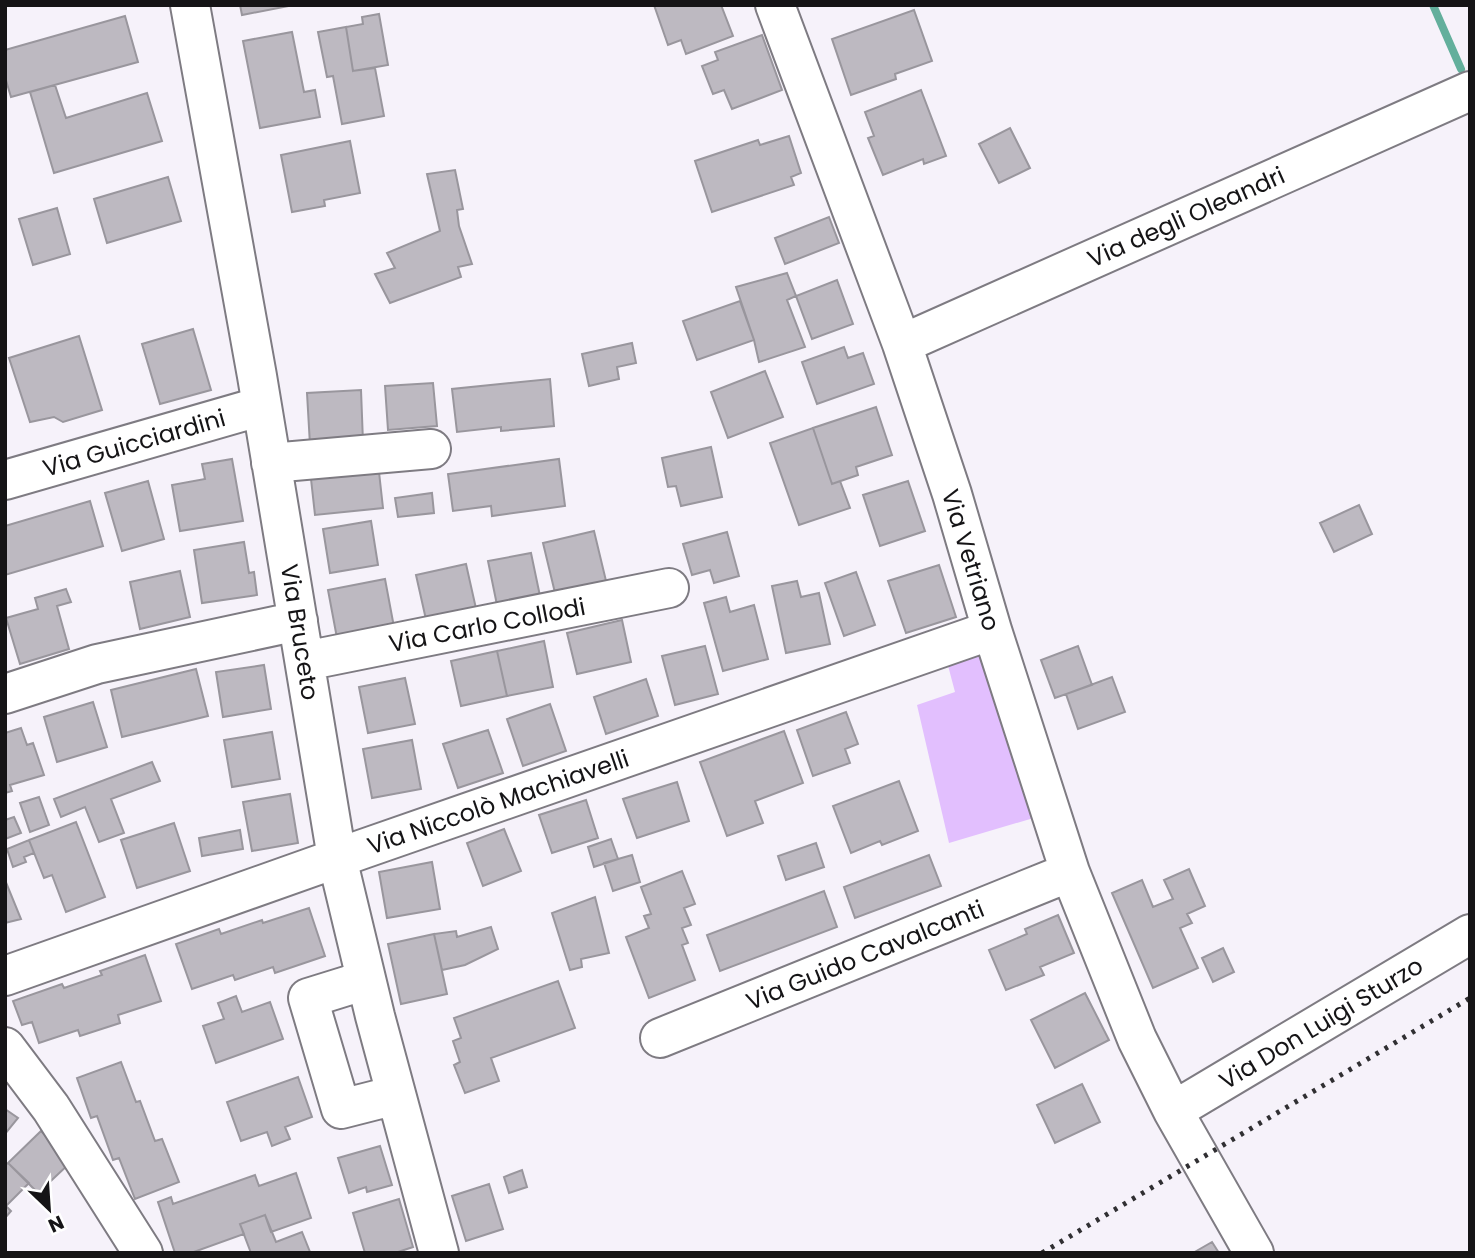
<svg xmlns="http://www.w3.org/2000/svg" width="1475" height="1258" font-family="Poppins,sans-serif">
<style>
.green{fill:#e2bffe}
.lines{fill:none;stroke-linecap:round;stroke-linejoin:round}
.stream{stroke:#63af9c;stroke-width:8}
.building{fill:#bdb9c1;stroke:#99969d;stroke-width:2}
.minor-casing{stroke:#7e7b82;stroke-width:42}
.minor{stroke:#fff;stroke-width:38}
.rail{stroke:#302f32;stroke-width:5;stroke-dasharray:3.5 7;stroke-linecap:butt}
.labels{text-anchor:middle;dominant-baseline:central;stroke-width:6;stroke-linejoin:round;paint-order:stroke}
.street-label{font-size:24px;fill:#151416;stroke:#fff}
</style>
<rect width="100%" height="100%" fill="#f6f2fa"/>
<path class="green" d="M981,649L1047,814L949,843L917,705L955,692L946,658Z"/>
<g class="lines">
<path class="stream" d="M1433,5L1461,69"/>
</g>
<path class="building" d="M240,5H289V6L242,15Z
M654,5H721L733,36L686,54L681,40L668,45Z
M914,10L932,61L895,74L896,79L851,95L832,39Z
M379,14L388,65L353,71L346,27L363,24L362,17Z
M125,16L138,62L11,97L5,77V50Z
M346,27L353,71L375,68L384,116L342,124L333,76L327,77L318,32Z
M292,32L304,92L315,90L320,117L260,128L243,41Z
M762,35L782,90L732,109L724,90L713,94L702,66L718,60L715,52Z
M55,85L66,118L147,93L162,141L54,173L30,92Z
M921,90L946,156L924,164L923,159L883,175L868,138L874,136L865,112Z
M1010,128L1030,168L999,183L979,144Z
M789,136L801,173L791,177L794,185L712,212L695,161L758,140L760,145Z
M350,141L360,193L324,200L325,206L292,212L281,155Z
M455,170L463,209L457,210L459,226L472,264L458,267L461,277L390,303L375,274L395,268L387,253L440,231L427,174Z
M168,177L181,221L107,243L94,199Z
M57,208L70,254L33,265L19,219Z
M829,217L839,243L785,264L775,238Z
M787,273L796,296L787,300L805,347L759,362L754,340L736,287Z
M837,280L853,324L812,339L796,296Z
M740,301L754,340L697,360L683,321Z
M193,329L211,390L160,404L142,344Z
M79,336L102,410L63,422L54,417L30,422L9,358Z
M632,343L636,363L617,367L619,379L589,386L582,354Z
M844,347L848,358L863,353L874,384L817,404L802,362Z
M765,371L783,417L728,438L711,392Z
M550,379L554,426L501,431V427L457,432L452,389Z
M433,383L437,426L388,430L385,386Z
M361,390L363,442L310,445L307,393Z
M876,407L892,455L856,467L858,475L832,484L813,428Z
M813,428L832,484L840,481L850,508L799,525L770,443Z
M711,447L722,497L681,506L676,486L668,487L662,458Z
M232,459L243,521L180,531L172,485L205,479L202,464Z
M559,459L565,506L492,516L491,506L453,511L448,474Z
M379,472L383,508L315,515L311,479Z
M148,481L164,539L122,551L105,493Z
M908,481L925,531L880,546L863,495Z
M432,493L434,513L398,517L395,498Z
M90,501L103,546L5,575V526Z
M1359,505L1372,534L1334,552L1320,523Z
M371,521L378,565L330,573L323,529Z
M594,531L607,585L556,597L543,543Z
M727,532L739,576L714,583L710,570L692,575L683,544Z
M244,542L249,573L254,572L257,595L202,603L194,550Z
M531,553L540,596L497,605L488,561Z
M466,564L477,613L427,624L416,575Z
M939,565L956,617L906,633L888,581Z
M180,571L190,617L140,629L130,582Z
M856,572L875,625L844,636L825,583Z
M385,579L394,627L337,638L328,590Z
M797,581L801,597L819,593L830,644L786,653L772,586Z
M66,589L71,602L57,606L69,649L20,664L6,618L38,609L35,598Z
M726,597L730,612L754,605L768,659L723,671L704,603Z
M622,620L631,662L577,674L567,633Z
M544,641L553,687L507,696L497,651Z
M705,646L718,694L675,705L662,656Z
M1078,646L1092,685L1055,698L1041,660Z
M497,651L507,696L461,706L451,661Z
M264,665L271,709L223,717L216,672Z
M196,669L208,716L122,737L111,690Z
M1112,677L1125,712L1078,729L1066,694Z
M405,678L415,724L368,733L359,687Z
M646,679L658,716L606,734L594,697Z
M93,702L107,747L57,762L44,717Z
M550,704L566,751L523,766L507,719Z
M846,712L858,744L845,749L850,763L813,776L797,730Z
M21,728L27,745L33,743L44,775L10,785L12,791L5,793V733Z
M488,730L503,773L458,788L443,744Z
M784,731L803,783L755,801L763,823L727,836L700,762Z
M272,732L280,779L232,787L224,740Z
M412,740L421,789L372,798L363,749Z
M152,762L160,781L111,799L124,833L99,842L85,807L61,817L54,799Z
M899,781L918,831L882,845L880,841L851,853L833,806Z
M677,782L689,821L637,838L623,799Z
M290,794L298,843L252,851L243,802Z
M39,797L49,825L30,832L20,803Z
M586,800L598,838L552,853L539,815Z
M14,817L21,833L5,839V820Z
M76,822L105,897L66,912L52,875L44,878L29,840Z
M174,823L190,871L137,888L121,840Z
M504,829L521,871L483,886L467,843Z
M240,830L243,849L202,856L199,838Z
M611,839L618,859L594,867L588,847Z
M29,840L34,853L24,857L26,862L13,867L7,849Z
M816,843L824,867L786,880L778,856Z
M632,855L640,882L613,891L604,863Z
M929,855L941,886L855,918L844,887Z
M432,862L440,909L387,918L379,872Z
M1189,869L1205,906L1187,914L1192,923L1180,928L1198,968L1153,988L1112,893L1142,880L1153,907L1173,899L1164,880Z
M682,871L695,904L684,908L691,925L682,928L688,943L682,945L695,980L649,998L626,937L649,928L644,916L651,914L641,887Z
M5,880L21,919L5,923Z
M824,891L837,927L720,971L707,935Z
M595,897L609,953L581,959L582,967L570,970L552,913Z
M309,908L325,956L275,973L273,967L235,980L233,975L192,989L176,944L219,929L221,934L262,920L263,923Z
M1058,915L1074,953L1040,967L1044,975L1006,990L989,950L1027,934L1025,929Z
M491,927L498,949L465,965L442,970L434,934L456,931L457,937Z
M434,934L447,994L401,1004L388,944Z
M1223,948L1234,972L1213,982L1202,958Z
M145,955L161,1001L118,1015L120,1023L80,1036L78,1030L39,1043L32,1022L22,1025L13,1001L62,984L64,988L102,975L100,971Z
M558,981L575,1028L491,1058L499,1081L465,1093L454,1065L460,1062L453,1041L461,1038L454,1018Z
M1085,993L1109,1040L1055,1068L1031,1020Z
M236,996L242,1012L270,1002L283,1039L216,1063L203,1026L224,1019L218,1003Z
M121,1062L136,1102L140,1101L155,1141L162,1139L179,1182L135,1199L119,1158L113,1160L97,1116L91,1118L77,1078Z
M298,1077L312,1117L285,1127L290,1139L272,1146L267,1132L241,1141L227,1102Z
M1082,1084L1100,1122L1055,1143L1037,1105Z
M5,1109L18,1118L5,1134Z
M41,1131L71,1162L38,1193L8,1163Z
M380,1146L392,1185L367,1192L366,1187L349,1193L338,1158Z
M8,1163L29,1183L6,1206L11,1211L5,1218V1165Z
M522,1170L527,1187L509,1193L504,1177Z
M296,1173L311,1218L271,1232L265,1215L240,1224L244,1234L191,1253H175L158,1202L171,1197L173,1204L255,1175L259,1186Z
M489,1184L503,1229L466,1241L452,1196Z
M399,1199L413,1247L395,1253H365L353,1213Z
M265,1215L276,1242L302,1232L310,1252L251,1253L240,1224Z
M1212,1242L1219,1253H1193Z"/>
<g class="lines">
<g class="minor-casing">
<path id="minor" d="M190,5L257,376L337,858L375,1016L439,1253
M775,5L902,344L952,494L992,630L1070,872L1137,1039L1173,1111L1254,1253
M902,344L1470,91
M271,463L431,449
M5,480L262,406
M305,661L669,588
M5,694L97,664L298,621
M5,976L363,849L992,630
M366,980L308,998L341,1109L396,1095
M660,1038L1070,872
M5,1047L51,1108L143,1253
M1173,1111L1470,934"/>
</g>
<use href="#minor" class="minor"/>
<path class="rail" d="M1042,1253L1470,998"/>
</g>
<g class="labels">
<g class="street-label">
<text transform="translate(1186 217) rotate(-24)">Via degli Oleandri</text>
<text transform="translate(134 443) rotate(-16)">Via Guicciardini</text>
<text transform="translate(971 560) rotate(73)">Via Vetriano</text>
<text transform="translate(487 625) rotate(-11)">Via Carlo Collodi</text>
<text transform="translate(300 632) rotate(81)">Via Bruceto</text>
<text transform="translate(498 802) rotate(-19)">Via Niccolò Machiavelli</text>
<text transform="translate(865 955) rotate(-22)">Via Guido Cavalcanti</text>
<text transform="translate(1321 1023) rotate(-31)">Via Don Luigi Sturzo</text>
</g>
</g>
<rect width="1475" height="1258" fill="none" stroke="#151416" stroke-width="14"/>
<g transform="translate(49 1209) rotate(155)" stroke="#ffffff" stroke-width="5" paint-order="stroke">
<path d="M0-5L12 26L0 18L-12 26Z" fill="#151416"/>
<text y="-10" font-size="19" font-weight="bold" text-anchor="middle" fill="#151416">N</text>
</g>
</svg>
